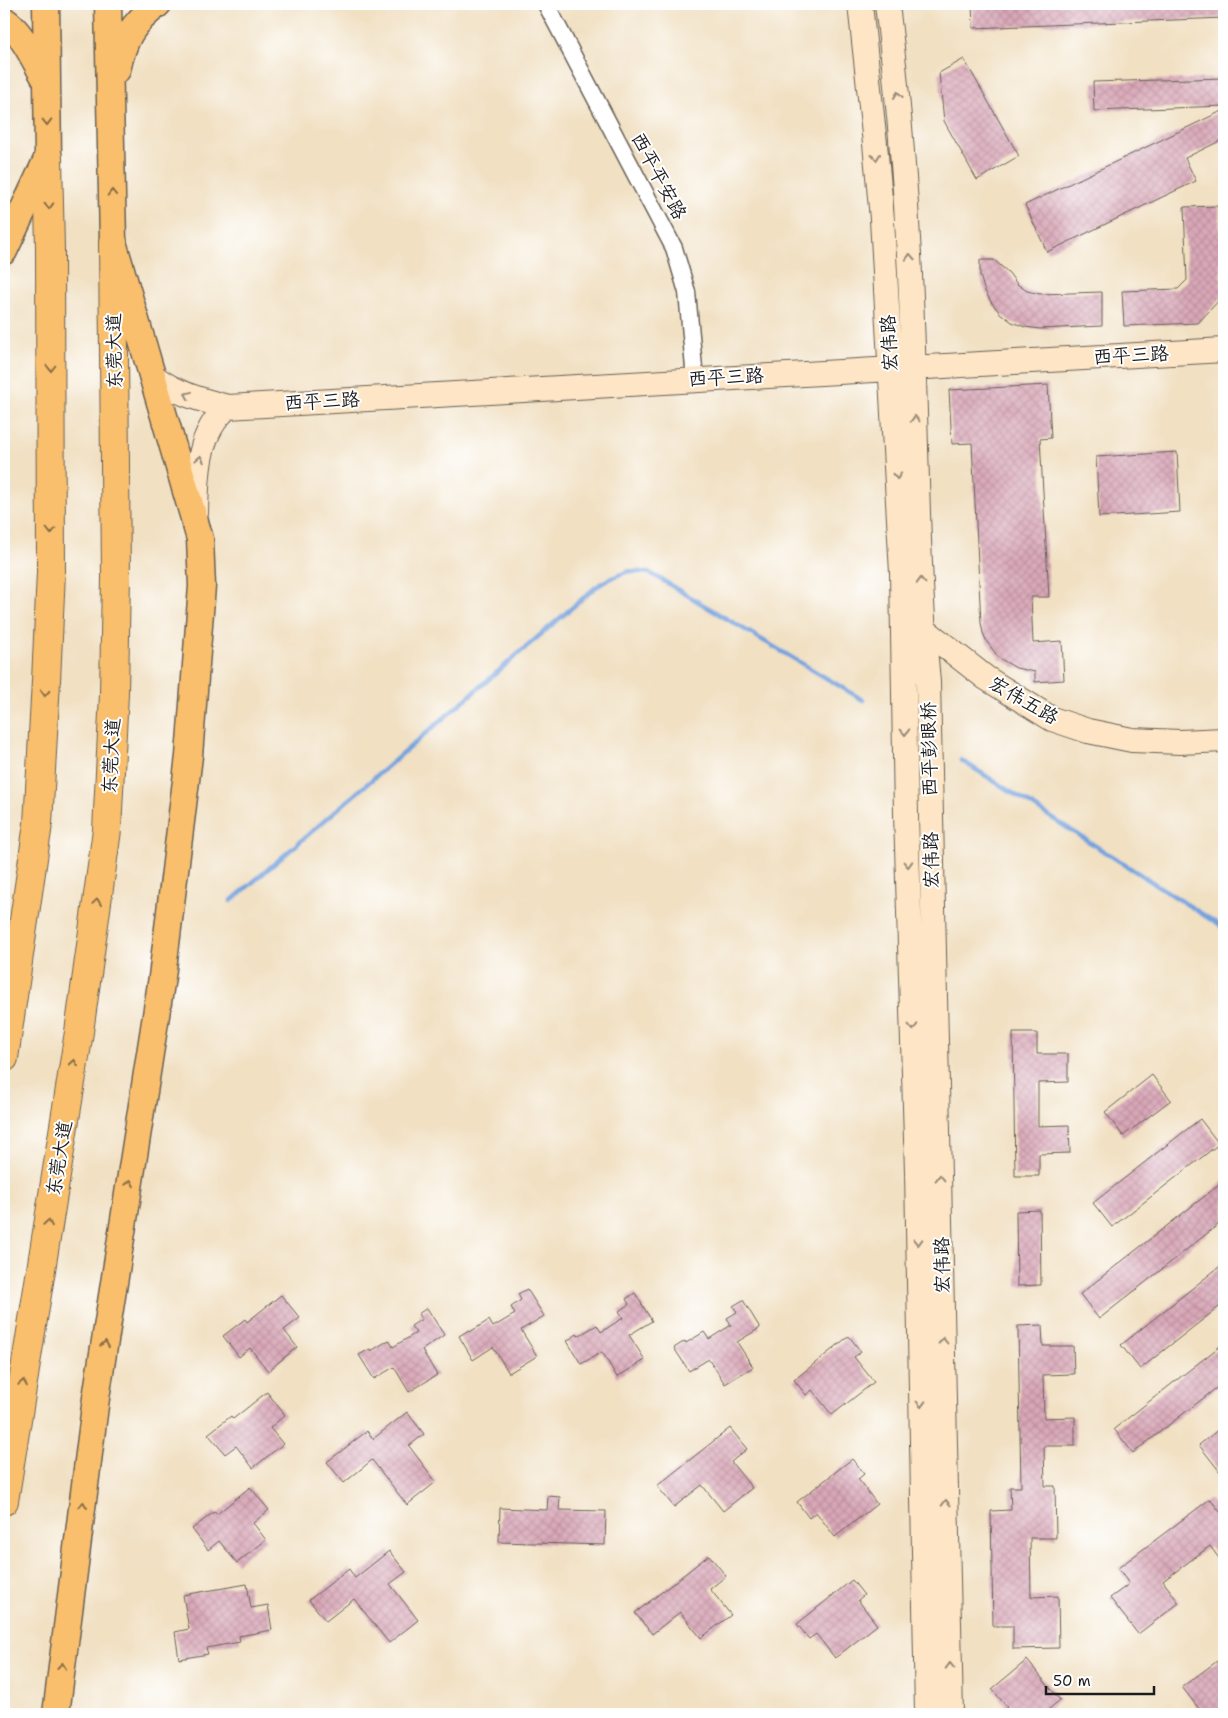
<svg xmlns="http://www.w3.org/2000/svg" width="1228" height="1718" font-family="'Shantell Sans','LXGW WenKai TC',sans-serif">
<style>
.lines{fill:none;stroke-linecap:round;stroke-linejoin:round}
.stream{stroke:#75a3de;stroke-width:4.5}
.building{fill:url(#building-cross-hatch)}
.street-casing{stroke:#676156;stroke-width:19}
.secondary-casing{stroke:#676156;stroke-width:26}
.primary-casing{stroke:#676156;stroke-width:29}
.highway-casing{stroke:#676156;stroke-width:30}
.street{stroke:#fff;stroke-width:16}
.secondary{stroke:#fde5c5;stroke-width:24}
.primary{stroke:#f9bf6d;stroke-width:26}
.highway{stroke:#f9bf6d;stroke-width:28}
.oneway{stroke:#988b79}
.oneway2{stroke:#8a6e44}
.labels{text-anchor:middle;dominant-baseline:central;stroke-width:4;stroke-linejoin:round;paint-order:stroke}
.street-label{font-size:19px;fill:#1c1c1c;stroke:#fff}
</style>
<defs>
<pattern id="building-cross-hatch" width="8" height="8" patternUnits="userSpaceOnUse" patternTransform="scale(1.25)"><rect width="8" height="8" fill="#d9a7b7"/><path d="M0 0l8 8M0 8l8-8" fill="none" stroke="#ba8f9d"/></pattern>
</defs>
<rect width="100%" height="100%" fill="#fff"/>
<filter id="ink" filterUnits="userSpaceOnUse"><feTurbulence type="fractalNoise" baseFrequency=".02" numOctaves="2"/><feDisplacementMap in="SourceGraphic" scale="10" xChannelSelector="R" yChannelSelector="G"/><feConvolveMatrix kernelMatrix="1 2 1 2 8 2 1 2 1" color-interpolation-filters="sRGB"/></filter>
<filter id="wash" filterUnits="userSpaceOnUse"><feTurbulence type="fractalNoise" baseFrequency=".0096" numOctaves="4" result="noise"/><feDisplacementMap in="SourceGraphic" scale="20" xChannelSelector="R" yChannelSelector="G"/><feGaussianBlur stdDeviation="1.12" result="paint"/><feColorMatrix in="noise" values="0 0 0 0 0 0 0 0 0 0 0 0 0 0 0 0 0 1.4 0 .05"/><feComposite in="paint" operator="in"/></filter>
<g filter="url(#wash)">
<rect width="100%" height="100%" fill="#f1e0c2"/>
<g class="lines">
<path class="stream" d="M961,760L1224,928
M231,901L596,587L609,579L629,571L650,573L863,700"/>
</g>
<g id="blocks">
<path class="building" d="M972,4H1224V18L973,28Z
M964,59L1019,156L977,180L944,121L939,73Z
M1224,78V106L1094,111L1093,82Z
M1224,110V139L1185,158L1196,181L1047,252L1025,205Z
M1219,206L1222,297L1198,323L1124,326L1122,291L1178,289L1187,280L1184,207Z
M980,260H994L1009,273L1017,284L1027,291L1040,294L1102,292V326L1040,329L1025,327L1012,322L1000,313L991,302L984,289L980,275Z
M1048,385L1051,438L1040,439L1049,597H1031L1033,643L1062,641L1064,680L1035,682V672L1016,668L999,658L987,642L983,633L981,623L972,443L952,444L949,390Z
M1177,452L1180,512L1099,517L1096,457Z
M1013,1033H1037V1054H1068V1082L1038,1083V1126L1069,1125L1070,1153L1039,1154V1176H1015Z
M1152,1075L1171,1100L1123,1136L1105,1112Z
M1200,1119L1219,1144L1112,1227L1093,1203Z
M1224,1181V1220L1099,1319L1080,1294Z
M1040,1210L1041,1285L1017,1286L1016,1211Z
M1224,1263V1303L1140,1369L1121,1345Z
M527,1289L544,1316L521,1330L537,1356L509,1373L493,1347L473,1360L459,1336L469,1330L470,1332L489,1320L493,1327L515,1314L511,1307L521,1300L518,1294Z
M635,1293L652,1321L629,1335L645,1360L617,1377L602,1352L581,1364L567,1341L577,1334L578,1336L597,1325L601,1332L623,1318L619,1311L629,1304L626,1299Z
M281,1295L300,1318L284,1330L297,1347L268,1371L250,1348L239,1357L223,1336L245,1319L247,1322Z
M743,1300L760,1328L737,1342L753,1367L725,1384L709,1359L689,1371L674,1348L685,1341L686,1343L704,1332L709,1339L731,1325L727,1318L737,1312L733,1306Z
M427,1308L444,1335L422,1350L437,1375L409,1392L394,1367L374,1379L359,1355L370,1349L371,1351L389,1340L393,1347L416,1333L411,1326L422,1319L418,1314Z
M1042,1325L1043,1346H1073L1074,1374L1043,1375L1044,1418L1075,1417V1446H1044L1045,1486H1055L1056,1538H1030L1031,1597L1058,1596L1059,1648L1013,1649V1626H993L991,1511L1011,1510L1010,1487H1021L1018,1326Z
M849,1336L861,1352L854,1357L874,1382L832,1415L812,1390L806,1395L794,1380Z
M1224,1343V1382L1133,1453L1114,1429Z
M267,1392L285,1415L270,1428L283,1444L253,1468L236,1446L225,1454L208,1434L231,1416L233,1419Z
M407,1412L424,1434L409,1446L436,1482L407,1505L372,1460L344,1483L327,1462L367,1431L373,1439Z
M1224,1425V1477L1199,1445Z
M730,1428L747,1449L731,1462L752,1488L723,1511L702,1485L674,1507L657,1486Z
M852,1459L864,1474L858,1479L877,1504L835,1537L816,1512L809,1518L797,1502Z
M250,1487L269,1510L253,1523L266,1540L237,1563L219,1541L208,1550L192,1529L214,1512L217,1514Z
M548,1496L560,1497L559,1510L606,1511L605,1545L499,1542L500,1508L547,1510Z
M1210,1499L1224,1517V1565L1210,1546L1163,1581L1179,1603L1138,1634L1110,1598L1129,1584L1118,1568Z
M389,1551L406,1572L390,1584L418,1620L389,1643L354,1599L326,1621L309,1600L349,1569L355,1578Z
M709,1555L726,1576L710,1589L731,1615L701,1638L680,1612L652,1634L635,1613Z
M852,1580L864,1595L858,1600L877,1625L835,1658L816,1634L809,1639L797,1624Z
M247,1584L251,1608L268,1605L272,1630L239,1636L240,1642L206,1648L208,1654L179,1659L175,1632L189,1629L183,1595Z
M1224,1656V1714H1203L1182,1687Z
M1027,1660L1060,1700L1043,1714H998L1007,1707L992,1689Z"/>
</g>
</g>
<g filter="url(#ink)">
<use href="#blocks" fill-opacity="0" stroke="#676156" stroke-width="1"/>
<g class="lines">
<g class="street-casing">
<path id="street" d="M546,4L674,248L687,292L695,379"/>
</g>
<g class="secondary-casing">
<path id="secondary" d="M860,4L875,144L882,219L902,573L906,815L917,1172L927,1714
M887,4C899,101 907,199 911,297C917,426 916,555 928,682L951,1714
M152,375C174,393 201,400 228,407L1224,350
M196,513C197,476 197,432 228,407
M917,624L986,678L1052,719L1088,731L1132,740L1180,742L1224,740"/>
</g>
<g class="primary-casing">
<path id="primary" d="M4,20C23,33 34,60 46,80
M117,70C124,38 131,25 158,4
M4,251L48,157L46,4
M56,1714L96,1398L162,977L189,756L202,586L200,539L113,242L108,4"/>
</g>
<g class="highway-casing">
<path id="highway" d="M4,1058L38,824L46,681L51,572L50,250L48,157
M4,1501L79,1032L107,830L114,694L116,576L113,242"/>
</g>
<use href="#street" class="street"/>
<use href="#secondary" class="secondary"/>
<use href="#primary" class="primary"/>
<use href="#highway" class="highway"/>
</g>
<defs><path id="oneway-chevron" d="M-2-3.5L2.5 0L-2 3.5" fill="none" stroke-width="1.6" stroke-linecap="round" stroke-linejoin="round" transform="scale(1.25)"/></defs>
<g class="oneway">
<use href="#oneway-chevron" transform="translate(898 95) rotate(-96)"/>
<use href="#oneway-chevron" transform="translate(876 157) rotate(85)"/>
<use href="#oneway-chevron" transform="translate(910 257) rotate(-93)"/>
<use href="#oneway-chevron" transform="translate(188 395) rotate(-158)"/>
<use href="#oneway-chevron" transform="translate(915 419) rotate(-92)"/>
<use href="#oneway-chevron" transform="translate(200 459) rotate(-79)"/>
<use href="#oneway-chevron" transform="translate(897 476) rotate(87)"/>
<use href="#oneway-chevron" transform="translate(921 581) rotate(-92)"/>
<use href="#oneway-chevron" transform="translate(905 732) rotate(89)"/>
<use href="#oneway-chevron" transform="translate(908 864) rotate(88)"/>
<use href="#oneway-chevron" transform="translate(913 1027) rotate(88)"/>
<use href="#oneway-chevron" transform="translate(940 1178) rotate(-91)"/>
<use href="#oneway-chevron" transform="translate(918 1242) rotate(89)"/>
<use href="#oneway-chevron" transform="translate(943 1341) rotate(-91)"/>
<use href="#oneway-chevron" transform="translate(921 1404) rotate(89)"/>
<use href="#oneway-chevron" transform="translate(946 1503) rotate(-91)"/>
<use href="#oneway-chevron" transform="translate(950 1666) rotate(-91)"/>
</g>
<g class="oneway2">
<use href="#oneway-chevron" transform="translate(47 122) rotate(89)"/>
<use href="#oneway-chevron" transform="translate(112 193) rotate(-91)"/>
<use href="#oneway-chevron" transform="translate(49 206) rotate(88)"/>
<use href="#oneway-chevron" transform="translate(51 368) rotate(90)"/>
<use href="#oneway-chevron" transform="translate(51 531) rotate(90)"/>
<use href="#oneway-chevron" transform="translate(45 693) rotate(93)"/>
<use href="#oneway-chevron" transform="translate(97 902) rotate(-82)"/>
<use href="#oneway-chevron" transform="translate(74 1063) rotate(-81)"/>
<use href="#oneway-chevron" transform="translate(130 1183) rotate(-81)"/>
<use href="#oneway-chevron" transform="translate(48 1223) rotate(-81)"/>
<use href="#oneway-chevron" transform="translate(105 1344) rotate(-81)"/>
<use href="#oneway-chevron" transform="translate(23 1383) rotate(-81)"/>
<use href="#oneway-chevron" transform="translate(83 1505) rotate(-83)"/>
<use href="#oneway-chevron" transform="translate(62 1666) rotate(-83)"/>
</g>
</g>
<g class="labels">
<g class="street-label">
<text transform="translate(659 176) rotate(62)">西平平安路</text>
<text transform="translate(889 343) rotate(-93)">宏伟路</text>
<text transform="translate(114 351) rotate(-91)">东莞大道</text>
<text transform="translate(1131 355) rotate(-3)">西平三路</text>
<text transform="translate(726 377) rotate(-3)">西平三路</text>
<text transform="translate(322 401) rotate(-3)">西平三路</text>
<text transform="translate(1024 700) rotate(30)">宏伟五路</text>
<text transform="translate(929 749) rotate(-91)">西平彭眼桥</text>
<text transform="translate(111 756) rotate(-87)">东莞大道</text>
<text transform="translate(931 860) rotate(-91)">宏伟路</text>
<text transform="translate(59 1158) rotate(-81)">东莞大道</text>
<text transform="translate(942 1265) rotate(-91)">宏伟路</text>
</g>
</g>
<rect width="1228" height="1718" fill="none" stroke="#fff" stroke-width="20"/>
<path d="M1046 1686v8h108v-8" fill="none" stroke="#1c1c1c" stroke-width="2.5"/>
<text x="1053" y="1686" font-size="15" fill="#1c1c1c" stroke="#ffffff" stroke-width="4" paint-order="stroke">50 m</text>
</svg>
